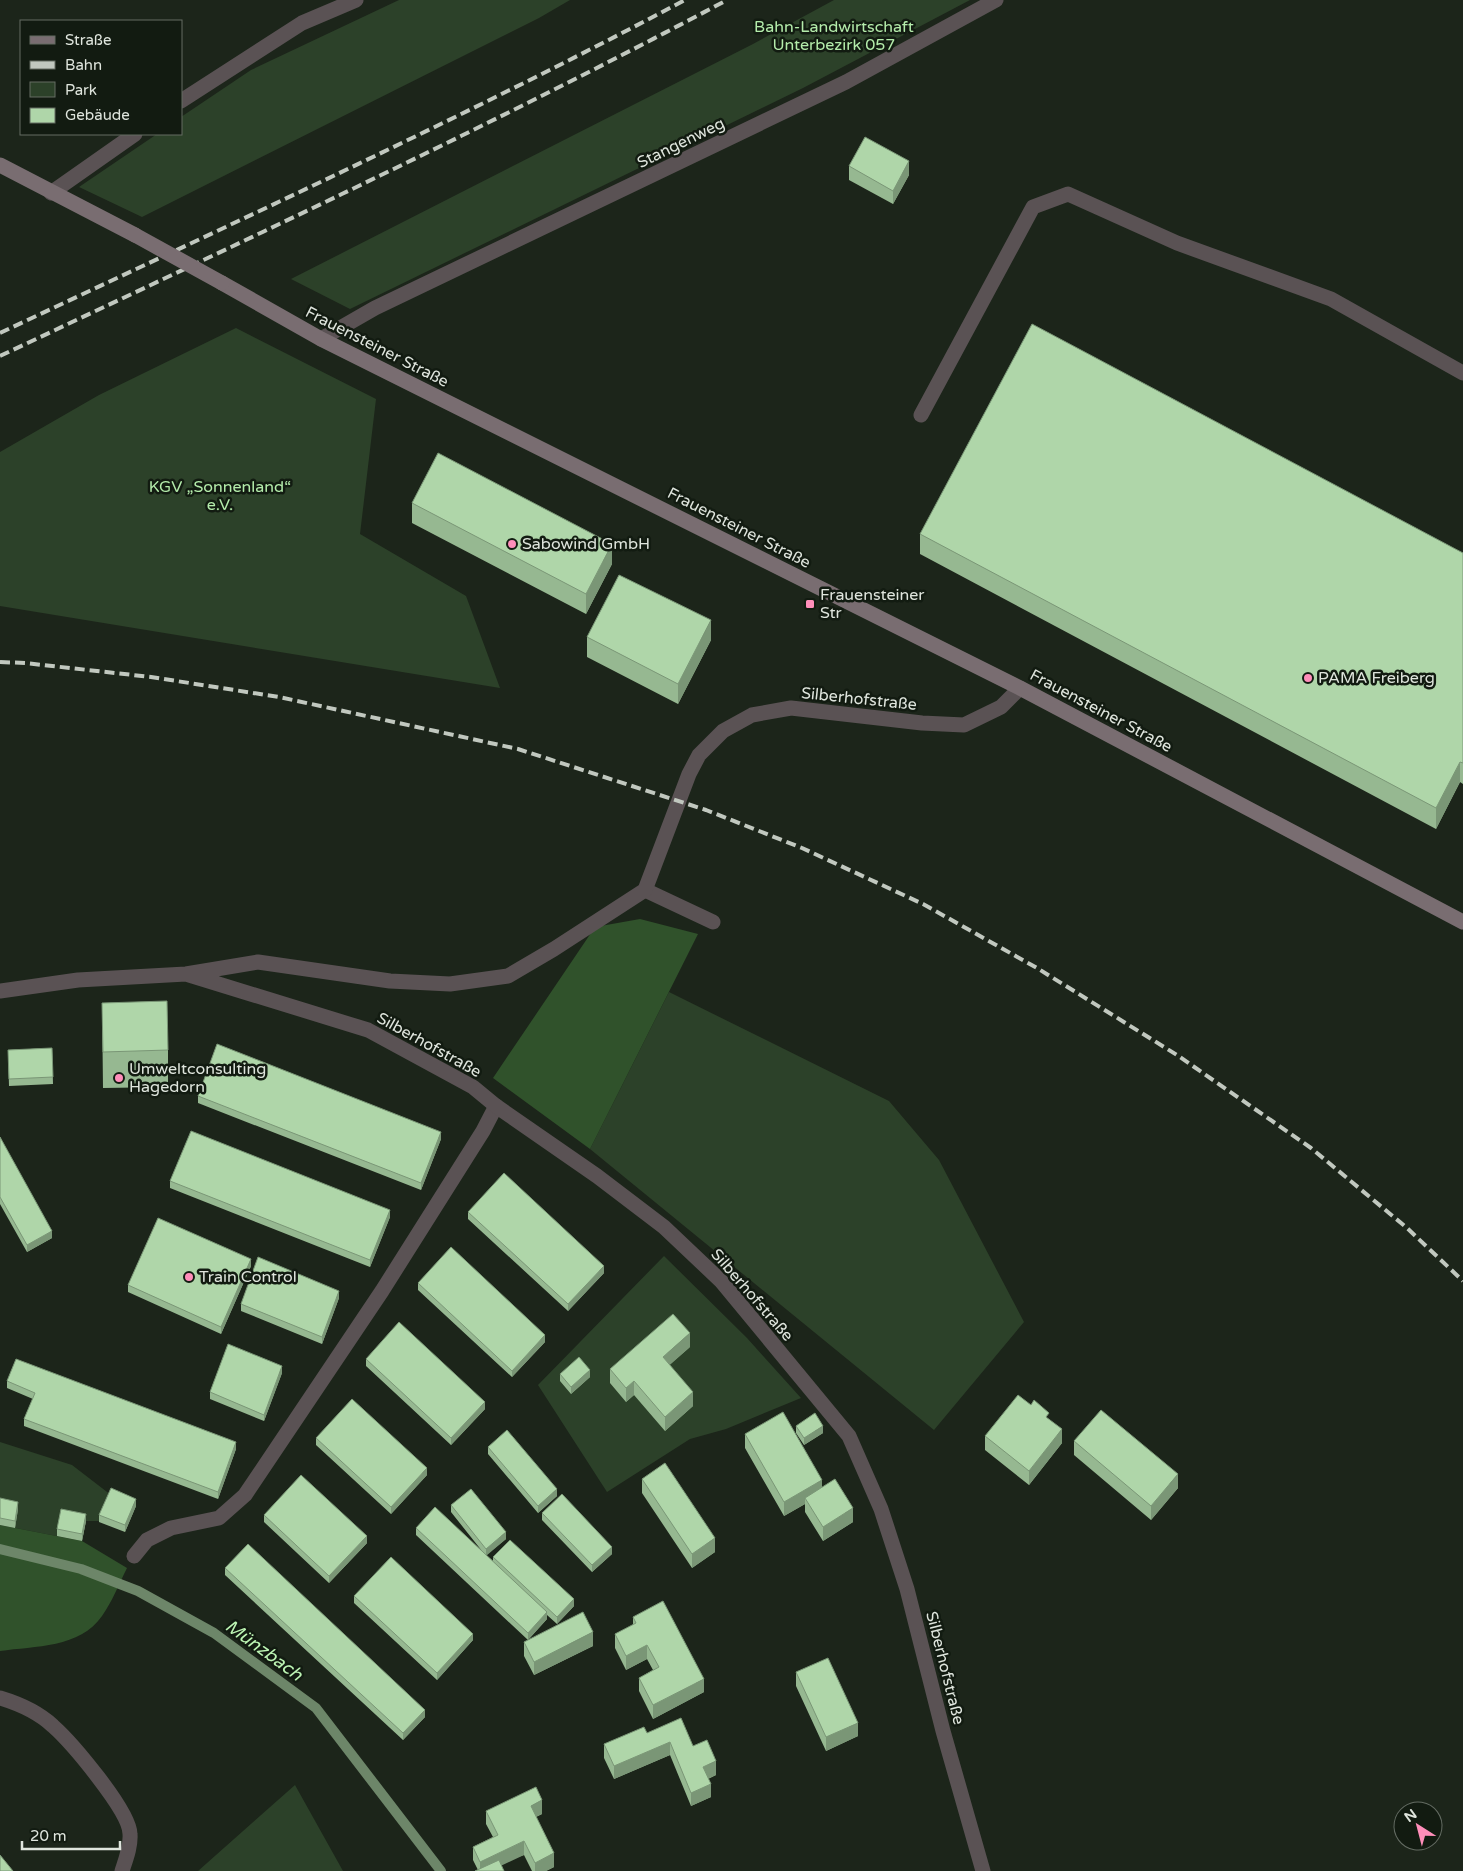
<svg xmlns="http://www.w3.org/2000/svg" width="1463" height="1871" font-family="'Varela Round',sans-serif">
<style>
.green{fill:#2c4129}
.forest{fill:#30522b}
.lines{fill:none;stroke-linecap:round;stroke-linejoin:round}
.stream{stroke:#6d8669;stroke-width:10}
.service{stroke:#5a5254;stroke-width:15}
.minor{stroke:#5a5254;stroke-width:15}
.secondary{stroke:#796d71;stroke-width:15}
.rail{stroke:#c1c8bf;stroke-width:4;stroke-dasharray:10 5;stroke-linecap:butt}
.secondary-bridge{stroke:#796d71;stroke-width:15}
.wall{fill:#96b891}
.shaded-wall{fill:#7a9676}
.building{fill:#afd6a9;stroke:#7a9676}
.poi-dot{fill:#ff8eba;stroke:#121b11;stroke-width:2}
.labels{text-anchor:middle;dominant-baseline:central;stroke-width:5;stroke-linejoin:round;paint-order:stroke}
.park-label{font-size:16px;fill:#b4ecab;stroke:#121b11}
.street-label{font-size:16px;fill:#dfe5dd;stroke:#121b11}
.poi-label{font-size:16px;fill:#dfe5dd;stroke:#121b11;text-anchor:start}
.water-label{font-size:18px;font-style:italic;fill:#bdf5b4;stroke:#121b11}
</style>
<rect width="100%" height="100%" fill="#1c251a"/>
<path class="green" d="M399,0H570L539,18L142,217L79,187L157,134H181V117L251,70Z
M834,0H970L803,88L350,309L291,279L753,44Z
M236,328L376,399L360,534L466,596L500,688L0,606V452L99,395Z
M669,992L889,1101L939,1160L1024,1322L934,1430L590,1149Z
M664,1256L747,1338L801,1398L726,1429L690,1439L607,1492L538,1385Z
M0,1442L72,1465L111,1495L99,1521H86L82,1541L0,1525Z
M295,1785L343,1871H198Z"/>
<path class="forest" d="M640,919L698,934L590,1149L493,1078L595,927Z
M0,1525L82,1541L127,1568C119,1584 112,1602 102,1616C80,1648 35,1646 0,1651Z"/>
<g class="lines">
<path class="stream" d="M0,1549L81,1569L138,1591L214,1633L316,1708L441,1871"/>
<path class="service" d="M181,101L302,23L356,0
M51,193L135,134
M321,339L375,308L846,82L996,0
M921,415L1033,207L1068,194L1177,243L1331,299L1463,373
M645,890L713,922
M134,1556L147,1540L171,1528L219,1518L245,1495L382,1291L483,1131L496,1106
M0,1698C20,1704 38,1712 53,1726C71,1742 130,1811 130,1834C131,1846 126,1859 122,1871"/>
<path class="minor" d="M186,974L368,1030L473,1087L496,1106L597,1176L664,1227L721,1281L849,1436L881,1509L907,1589L943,1731L983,1871
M0,991L78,980L186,974L258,962L390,981L450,984L508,976L554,949L645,890L689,774L699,755L723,731L752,715L791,708L922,723L964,725L1001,707L1020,688"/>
<path class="secondary" d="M0,165L135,235
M222,283L321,339L1020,688L1463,922"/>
<path class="rail" d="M0,333C229,225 461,119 685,0
M0,356C244,241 489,127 727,0
M0,662L25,663L151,677L279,697L518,749L706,810L802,848L923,904L1037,968L1177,1055L1311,1148L1407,1228L1463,1281"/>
<path class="secondary-bridge" d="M135,235L222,283"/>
</g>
<path class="wall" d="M849,166L909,175L893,204L849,180Z
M412,503L612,564L586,614L412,523Z
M920,534L1463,553V784L1460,782L1436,829L920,554Z
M587,637L711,640L678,704L587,657Z
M102,1003L168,1050V1087L103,1088Z
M52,1048L53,1084L9,1086L8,1050Z
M198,1096L441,1139L421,1190L198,1103Z
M0,1137L52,1238L27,1252L0,1204Z
M170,1181L390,1217L370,1267L170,1188Z
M468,1212L604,1273L568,1311L468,1219Z
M251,1266L221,1334L128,1292V1285Z
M418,1283L545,1342L512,1377L418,1290Z
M339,1298L322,1344L241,1311V1304Z
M690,1347L669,1365L693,1406L665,1431L634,1395L626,1402L610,1383V1369Z
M366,1359L485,1409L451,1445L366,1366Z
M282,1373L264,1421L210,1399V1392Z
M560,1374L590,1377L571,1394L560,1381Z
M7,1381L236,1449L218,1499L24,1426V1419L33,1399L7,1388Z
M1049,1419L1062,1443L1029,1485L985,1450V1436Z
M796,1426L823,1433L804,1445L796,1433Z
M745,1434L822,1487L853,1522L823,1541L805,1512V1504L784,1516L745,1448Z
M316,1438L427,1475L391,1514L316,1445Z
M1074,1441L1178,1488L1151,1520L1074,1455Z
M488,1447L557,1496L538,1513L488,1454Z
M642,1479L715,1552L692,1568L642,1493Z
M0,1498L18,1509L15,1528L0,1525Z
M451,1505L506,1539L486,1555L493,1561V1557L574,1606L557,1624L547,1615V1619L528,1640L416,1535V1528L482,1551L451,1512Z
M136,1506L125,1532L99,1522V1515Z
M542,1513L612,1554L592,1572L542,1520Z
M264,1515L367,1543L329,1583L264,1522Z
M86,1521L82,1541L57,1536V1529Z
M225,1568L425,1717L403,1740L225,1575Z
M354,1596L473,1640L437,1680L354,1603Z
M633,1617L704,1692L653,1719L639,1691V1678L653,1670L647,1659L626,1670L615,1648V1634L633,1625Z
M524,1642L593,1646L534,1675L524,1656Z
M796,1672L858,1736L826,1751L796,1686Z
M647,1733L693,1746L716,1775L708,1779L711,1797L691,1806L670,1755L614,1779L604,1758V1744Z
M486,1811L542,1814L536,1817L554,1867L546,1871H532L524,1855L478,1870L473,1860V1847L493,1837L486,1824Z"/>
<path class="shaded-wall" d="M909,161V175L893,204V191Z
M612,544V564L586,614V594Z
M711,620V640L678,704V684Z
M1460,762V782L1436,829V808Z
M441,1132V1139L421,1190V1183Z
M390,1210V1217L370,1267V1260Z
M52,1231V1238L27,1252V1245Z
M251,1259V1266L221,1334V1327Z
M604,1266V1273L568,1311V1304Z
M339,1291V1298L322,1344V1337Z
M690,1333V1347L663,1371V1357Z
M545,1335V1342L512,1377V1371Z
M282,1366V1373L264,1421V1415Z
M590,1370V1377L571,1394V1387Z
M634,1381V1395L626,1402V1388Z
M693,1392V1406L665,1431V1417Z
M485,1402V1409L451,1445V1438Z
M823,1426V1433L804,1445V1438Z
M1062,1429V1443L1029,1485V1471Z
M236,1442V1449L218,1499V1492Z
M427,1468V1475L391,1514V1507Z
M1178,1474V1488L1151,1520V1506Z
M822,1480V1494L805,1498V1504L784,1516V1502Z
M557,1489V1496L538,1513V1506Z
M136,1499V1506L125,1532V1525Z
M18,1502V1509L15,1528V1521Z
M853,1508V1522L823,1541V1527Z
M86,1514V1521L82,1541V1534Z
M506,1532V1539L486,1556V1549Z
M367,1536V1543L329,1583V1576Z
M715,1538V1552L692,1568V1554Z
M612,1547V1554L592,1572V1565Z
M574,1599V1606L557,1624V1617Z
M547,1612V1619L528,1640V1633Z
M593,1632V1646L534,1675V1662Z
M473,1634V1640L437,1680V1673Z
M647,1645V1659L626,1670V1656Z
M704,1679V1692L653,1719V1705Z
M425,1710V1717L403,1740V1733Z
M858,1723V1736L826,1751V1737Z
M670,1742V1755L614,1779V1766Z
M716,1761V1775L703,1781V1767Z
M711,1784V1797L691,1806V1793Z
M542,1800V1814L531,1819V1806Z
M524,1841V1855L490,1871H480V1862Z
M554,1853V1867L546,1871H535V1863Z"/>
<path class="building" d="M865,137L909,161L893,191L849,166Z
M1032,324L1463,553V763L1460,762L1436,808L920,534Z
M438,453L612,544L586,594L412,503Z
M619,575L711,620L678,684L587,637Z
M167,1001L168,1050L103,1052L102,1003Z
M217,1044L441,1132L421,1183L198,1096Z
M52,1048L53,1077L9,1079L8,1050Z
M191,1131L390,1210L370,1260L170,1181Z
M0,1137L52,1231L27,1245L0,1197Z
M504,1173L604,1266L568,1304L468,1212Z
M158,1218L251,1259L221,1327L128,1285Z
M451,1247L545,1335L512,1371L418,1283Z
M258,1257L339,1291L322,1337L241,1304Z
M673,1314L690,1333L663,1357L693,1392L665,1417L634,1381L626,1388L610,1369Z
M399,1322L485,1402L451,1438L366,1359Z
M228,1344L282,1366L264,1415L210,1392Z
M579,1357L590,1370L571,1387L560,1374Z
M16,1359L236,1442L218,1492L24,1419L35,1393L7,1381Z
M1018,1395L1031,1405L1034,1400L1049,1413L1046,1417L1062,1429L1029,1471L985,1436Z
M352,1399L427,1468L391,1507L316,1438Z
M1101,1410L1178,1474L1151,1506L1074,1441Z
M783,1412L822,1480L784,1502L745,1434Z
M815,1413L823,1426L804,1438L796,1426Z
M507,1430L557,1489L538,1506L488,1447Z
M665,1463L715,1538L692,1554L642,1479Z
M301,1475L367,1536L329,1576L264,1515Z
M835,1479L853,1508L823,1527L805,1498Z
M111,1488L136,1499L125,1525L99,1515Z
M471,1489L506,1532L486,1549L451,1505Z
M562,1494L612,1547L592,1565L542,1513Z
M0,1498L18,1502L15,1521L0,1518Z
M435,1507L547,1612L528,1633L416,1528Z
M61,1509L86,1514L82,1534L57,1529Z
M510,1540L574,1599L557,1617L493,1557Z
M248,1544L425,1710L403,1733L225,1568Z
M391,1557L473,1634L437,1673L354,1596Z
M663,1601L704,1679L653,1705L639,1678L659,1667L647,1645L626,1656L615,1634L636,1623L633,1617Z
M583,1612L593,1632L534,1662L524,1642Z
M828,1658L858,1723L826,1737L796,1672Z
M681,1718L693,1746L707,1740L716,1761L703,1767L711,1784L691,1793L670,1742L614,1766L604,1744L644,1727L647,1733Z
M536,1787L542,1800L531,1806L554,1853L535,1863L524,1841L480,1862L473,1847L498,1835L486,1811Z
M0,1855L13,1871H0Z
M499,1860L504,1871H475Z"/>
<g class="poi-dot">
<circle cx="512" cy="544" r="5"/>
<rect x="805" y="599" width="10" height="10" rx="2.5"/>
<circle cx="1308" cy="678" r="5"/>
<circle cx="119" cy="1078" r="5"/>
<circle cx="189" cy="1277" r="5"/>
</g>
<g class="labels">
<g class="park-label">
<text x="834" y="27">Bahn-Landwirtschaft<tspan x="834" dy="18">Unterbezirk 057</tspan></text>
<text x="220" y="487">KGV „Sonnenland“<tspan x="220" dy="18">e.V.</tspan></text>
</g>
<g class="street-label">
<text transform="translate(681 143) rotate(-26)">Stangenweg</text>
<text transform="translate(377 347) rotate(27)">Frauensteiner Straße</text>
<text transform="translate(739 528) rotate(27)">Frauensteiner Straße</text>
<text transform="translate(859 699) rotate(6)">Silberhofstraße</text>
<text transform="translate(1101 711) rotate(28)">Frauensteiner Straße</text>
<text transform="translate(429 1045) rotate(29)">Silberhofstraße</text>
<text transform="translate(752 1295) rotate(49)">Silberhofstraße</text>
<text transform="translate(945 1668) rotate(76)">Silberhofstraße</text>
</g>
<g class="poi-label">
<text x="522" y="544">Sabowind GmbH</text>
<text x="820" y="595">Frauensteiner<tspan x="820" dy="18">Str</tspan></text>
<text x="1318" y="678">PAMA Freiberg</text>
<text x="129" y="1069">Umweltconsulting<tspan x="129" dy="18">Hagedorn</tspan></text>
<text x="199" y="1277">Train Control</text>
</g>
<g class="water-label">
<text transform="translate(264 1650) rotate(36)">Münzbach</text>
</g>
</g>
<rect x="20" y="20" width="162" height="115" fill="#121b11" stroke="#646c63"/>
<rect x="30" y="36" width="25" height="8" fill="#796d71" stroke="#646c63"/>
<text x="65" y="45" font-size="15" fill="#dfe5dd">Straße</text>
<rect x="30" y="61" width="25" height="8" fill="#c1c8bf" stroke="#646c63"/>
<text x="65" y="70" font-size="15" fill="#dfe5dd">Bahn</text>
<rect x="30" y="82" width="25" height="15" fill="#2c4129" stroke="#646c63"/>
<text x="65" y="95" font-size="15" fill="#dfe5dd">Park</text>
<rect x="30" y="108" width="25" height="15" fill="#afd6a9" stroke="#646c63"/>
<text x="65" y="120" font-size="15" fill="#dfe5dd">Gebäude</text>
<g transform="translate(1418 1826) rotate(324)"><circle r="24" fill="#121b11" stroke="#646c63"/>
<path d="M0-4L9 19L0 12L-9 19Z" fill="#ff8eba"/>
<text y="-8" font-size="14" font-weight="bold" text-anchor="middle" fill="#dfe5dd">N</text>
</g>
<path d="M22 1841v8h98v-8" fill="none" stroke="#dfe5dd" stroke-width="2.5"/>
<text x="30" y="1841" font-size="15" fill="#dfe5dd" stroke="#121b11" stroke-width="4" paint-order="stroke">20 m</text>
</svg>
